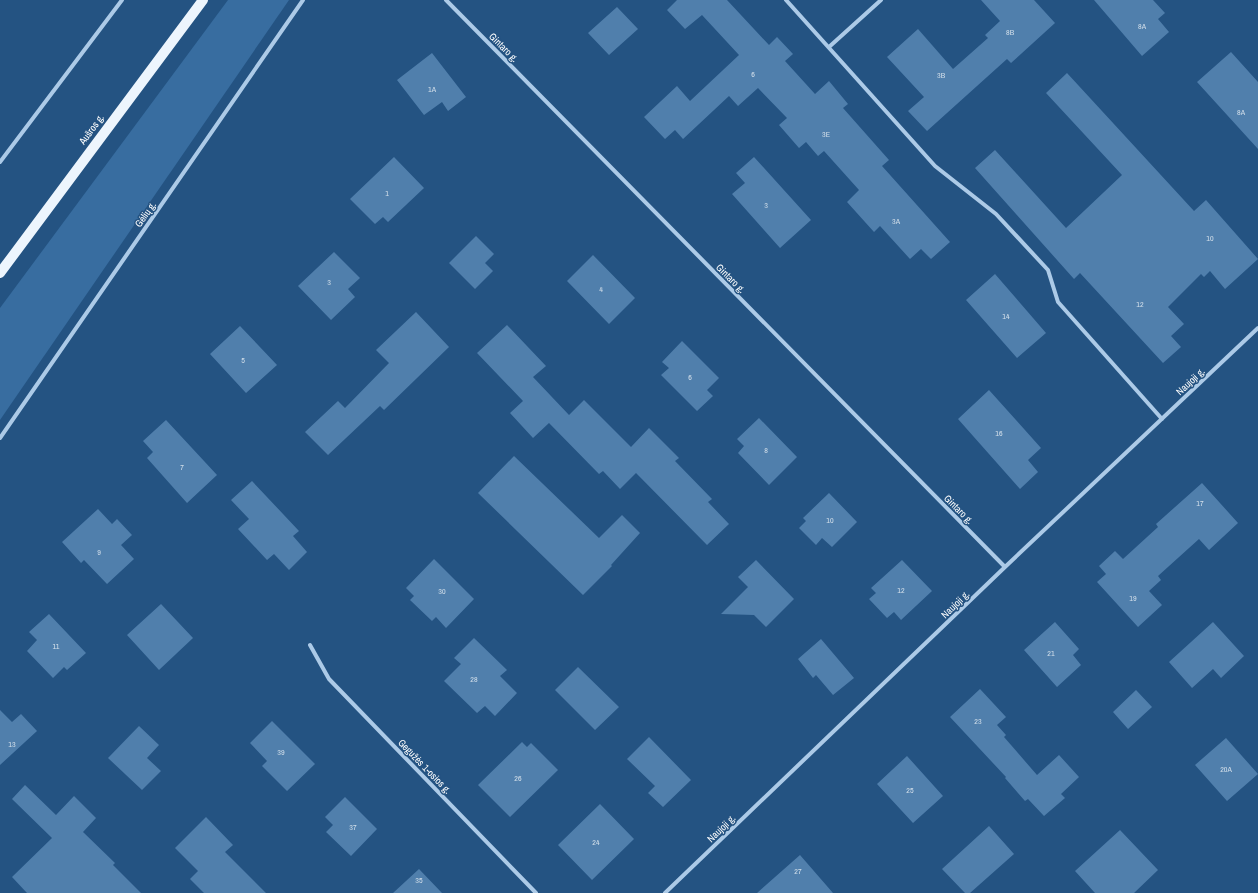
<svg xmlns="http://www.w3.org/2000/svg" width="1258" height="893" viewBox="0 0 1258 893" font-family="'Archivo Narrow',sans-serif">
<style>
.green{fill:#386da0}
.building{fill:#507fac}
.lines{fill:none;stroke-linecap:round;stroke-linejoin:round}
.street{stroke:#accae7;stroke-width:4}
.primary{stroke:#edf5fd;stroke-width:10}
.labels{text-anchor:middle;stroke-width:3;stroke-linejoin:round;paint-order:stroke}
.number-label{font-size:8px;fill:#d3dfea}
.street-label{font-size:10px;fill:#fff;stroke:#245382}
</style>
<rect width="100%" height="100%" fill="#245382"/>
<path class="green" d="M 228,0 L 289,0 L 0,420 L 0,308 Z"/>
<path class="building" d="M 677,0 L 727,0 L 769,45 L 777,37 L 793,54 L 785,61 L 815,94 L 829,81 L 848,104 L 843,108 L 889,160 L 882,166 L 950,242 L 931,259 L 921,249 L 910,259 L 880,226 L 874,232 L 847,202 L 859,190 L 824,151 L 818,156 L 806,142 L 799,148 L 779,125 L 787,118 L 758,88 L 738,106 L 729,96 L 683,139 L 675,130 L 665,139 L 644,117 L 677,86 L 690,101 L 739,55 L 702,15 L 685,29 L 667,10 Z
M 981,0 L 1034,0 L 1055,23 L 1011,63 L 1007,59 L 927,131 L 908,111 L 924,97 L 887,57 L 918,29 L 953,69 L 988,38 L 985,35 L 1000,21 Z
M 1094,0 L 1153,0 L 1165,13 L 1158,19 L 1169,32 L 1142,56 Z
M 617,7 L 638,29 L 609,55 L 588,33 Z
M 1231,52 L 1258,82 L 1258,149 L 1197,82 Z
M 432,53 L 466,97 L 448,111 L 442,102 L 424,115 L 397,80 Z
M 1067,73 L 1194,211 L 1206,200 L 1258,259 L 1225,289 L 1210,271 L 1204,277 L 1201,274 L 1168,307 L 1184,324 L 1171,336 L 1181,347 L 1163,363 L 1080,273 L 1074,279 L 975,168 L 995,150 L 1066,228 L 1122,175 L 1046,93 Z
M 394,157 L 424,188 L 388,222 L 383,217 L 375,224 L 350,199 Z
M 754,157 L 811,220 L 780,248 L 732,194 L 745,183 L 736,173 Z
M 476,236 L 494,254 L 485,263 L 493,271 L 475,289 L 449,263 Z
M 334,252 L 360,278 L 348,289 L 355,297 L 331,320 L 298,286 Z
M 593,255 L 635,298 L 609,324 L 567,281 Z
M 995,274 L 1046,333 L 1017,358 L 966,300 Z
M 416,312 L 449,347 L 384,410 L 380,406 L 328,455 L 305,432 L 338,401 L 345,408 L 389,363 L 376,350 Z
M 507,325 L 546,366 L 533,377 L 569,415 L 584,400 L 631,447 L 649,428 L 679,458 L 675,461 L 712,499 L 708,502 L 729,524 L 707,545 L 636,473 L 620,489 L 603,471 L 599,474 L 549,423 L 533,438 L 510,413 L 523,401 L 477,353 Z
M 240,326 L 277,365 L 246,393 L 210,354 Z
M 682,341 L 719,378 L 707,390 L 713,396 L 697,411 L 661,375 L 669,368 L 662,362 Z
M 989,390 L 1041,448 L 1028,460 L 1038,472 L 1020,489 L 958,419 Z
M 759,418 L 797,457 L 769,485 L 738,453 L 744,446 L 737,439 Z
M 166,420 L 217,475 L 187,503 L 147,458 L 153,452 L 143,441 Z
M 514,456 L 599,538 L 622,515 L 640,533 L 611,565 L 612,566 L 583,595 L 478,493 Z
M 252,481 L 299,531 L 293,536 L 307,552 L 289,570 L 274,554 L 267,560 L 238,529 L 249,519 L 231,500 Z
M 1202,483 L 1238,523 L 1209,550 L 1199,539 L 1158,576 L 1161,580 L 1149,591 L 1162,605 L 1138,627 L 1097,582 L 1106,574 L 1099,566 L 1115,551 L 1123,559 L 1158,527 L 1156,524 Z
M 829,493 L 857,522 L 832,547 L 822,538 L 816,545 L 799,528 L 806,521 L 803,518 Z
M 98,509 L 112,524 L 117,519 L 132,535 L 121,545 L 134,559 L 107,584 L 84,560 L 81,563 L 62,542 Z
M 434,559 L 474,599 L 446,628 L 436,617 L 432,621 L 410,600 L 414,596 L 406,588 Z
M 756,560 L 794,599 L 766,627 L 754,615 L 721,614 L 748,587 L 738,577 Z
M 902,560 L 932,591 L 901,620 L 894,612 L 887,618 L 869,599 L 876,593 L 871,588 Z
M 161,604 L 193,638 L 159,670 L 127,635 Z
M 49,614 L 86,653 L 67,670 L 64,667 L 53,678 L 27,651 L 37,640 L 29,632 Z
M 1055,622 L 1079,649 L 1073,655 L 1081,665 L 1057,687 L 1024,650 Z
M 1213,622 L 1244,656 L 1221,678 L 1213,669 L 1192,688 L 1169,662 Z
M 474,638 L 507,670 L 500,676 L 517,693 L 495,716 L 485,706 L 477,713 L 444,681 L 461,664 L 454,658 Z
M 821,639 L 854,678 L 833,695 L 816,675 L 813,678 L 798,659 Z
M 578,667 L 619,707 L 595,730 L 555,690 Z
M 980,689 L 1006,717 L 997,725 L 1006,735 L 1004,737 L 1037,775 L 1059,755 L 1079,777 L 1061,794 L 1065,798 L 1044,816 L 1028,799 L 1025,801 L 1005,778 L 1006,777 L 950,717 Z
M 1136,690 L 1152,707 L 1128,729 L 1113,712 Z
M 0,710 L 12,722 L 21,714 L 37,731 L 0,765 Z
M 272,721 L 315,764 L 287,791 L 262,766 L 267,761 L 250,743 Z
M 139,726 L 159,745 L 147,758 L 161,771 L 142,790 L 108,758 Z
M 649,737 L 691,780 L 663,807 L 648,793 L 655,786 L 627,759 Z
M 1226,738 L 1258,774 L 1227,801 L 1195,765 Z
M 522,742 L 527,747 L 531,743 L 558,770 L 510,817 L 478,785 Z
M 907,756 L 943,796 L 913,823 L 877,784 Z
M 25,785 L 56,815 L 74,796 L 96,818 L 83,832 L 115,863 L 113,865 L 141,893 L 27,893 L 12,877 L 52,838 L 12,799 Z
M 345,797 L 377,829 L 351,856 L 326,832 L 333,825 L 325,817 Z
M 600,804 L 634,839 L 592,880 L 558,845 Z
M 206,817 L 233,845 L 225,852 L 266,893 L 204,893 L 190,879 L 198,871 L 175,848 Z
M 989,826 L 1014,854 L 970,893 L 965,893 L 942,869 Z
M 1120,830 L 1158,870 L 1134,893 L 1095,893 L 1075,871 Z
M 800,855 L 833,893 L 757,893 Z
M 419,869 L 442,893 L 393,893 Z"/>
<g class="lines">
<path class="street" d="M 446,0 L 1005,567
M 786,0 L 935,166 L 996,214 L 1048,270 L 1058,302 L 1162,419
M 829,47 L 881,0
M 0,162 L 122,0
M 0,438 L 303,0
M 310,645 L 329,679 L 536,893
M 665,893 L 1005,567 L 1258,328"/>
<path class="primary" d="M 0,273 L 203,0"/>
</g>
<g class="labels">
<g class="number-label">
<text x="1142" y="29">8A</text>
<text x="1010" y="35">8B</text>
<text x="753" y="77">6</text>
<text x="941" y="78">3B</text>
<text x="432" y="92">1A</text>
<text x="1241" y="115">8A</text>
<text x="826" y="137">3E</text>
<text x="387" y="196">1</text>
<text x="766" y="208">3</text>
<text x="896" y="224">3A</text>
<text x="1210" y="241">10</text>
<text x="329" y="285">3</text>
<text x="601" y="292">4</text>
<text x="1140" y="307">12</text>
<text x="1006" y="319">14</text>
<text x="243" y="363">5</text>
<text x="690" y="380">6</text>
<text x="999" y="436">16</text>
<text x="766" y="453">8</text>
<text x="182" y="470">7</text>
<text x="1200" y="506">17</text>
<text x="830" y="523">10</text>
<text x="99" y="555">9</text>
<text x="901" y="593">12</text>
<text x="442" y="594">30</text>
<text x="1133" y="601">19</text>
<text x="56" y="649">11</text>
<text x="1051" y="656">21</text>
<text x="474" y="682">28</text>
<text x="978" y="724">23</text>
<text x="12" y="747">13</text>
<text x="281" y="755">39</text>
<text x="1226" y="772">20A</text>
<text x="518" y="781">26</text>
<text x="910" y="793">25</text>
<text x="353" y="830">37</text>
<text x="596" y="845">24</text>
<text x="798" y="874">27</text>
<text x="419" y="883">35</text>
</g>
<g class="street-label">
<text transform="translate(504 47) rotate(45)" y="4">Gintaro g.</text>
<text transform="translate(91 129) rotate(-54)" y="4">Aušros g.</text>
<text transform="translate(145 214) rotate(-55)" y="4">Gėlių g.</text>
<text transform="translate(731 278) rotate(45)" y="4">Gintaro g.</text>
<text transform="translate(1190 381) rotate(-43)" y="4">Naujoji g.</text>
<text transform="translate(959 509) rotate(45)" y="4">Gintaro g.</text>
<text transform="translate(955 604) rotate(-44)" y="4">Naujoji g.</text>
<text transform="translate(425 766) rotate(46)" y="4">Gegužės 1-osios g.</text>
<text transform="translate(721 828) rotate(-44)" y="4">Naujoji g.</text>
</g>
</g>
</svg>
